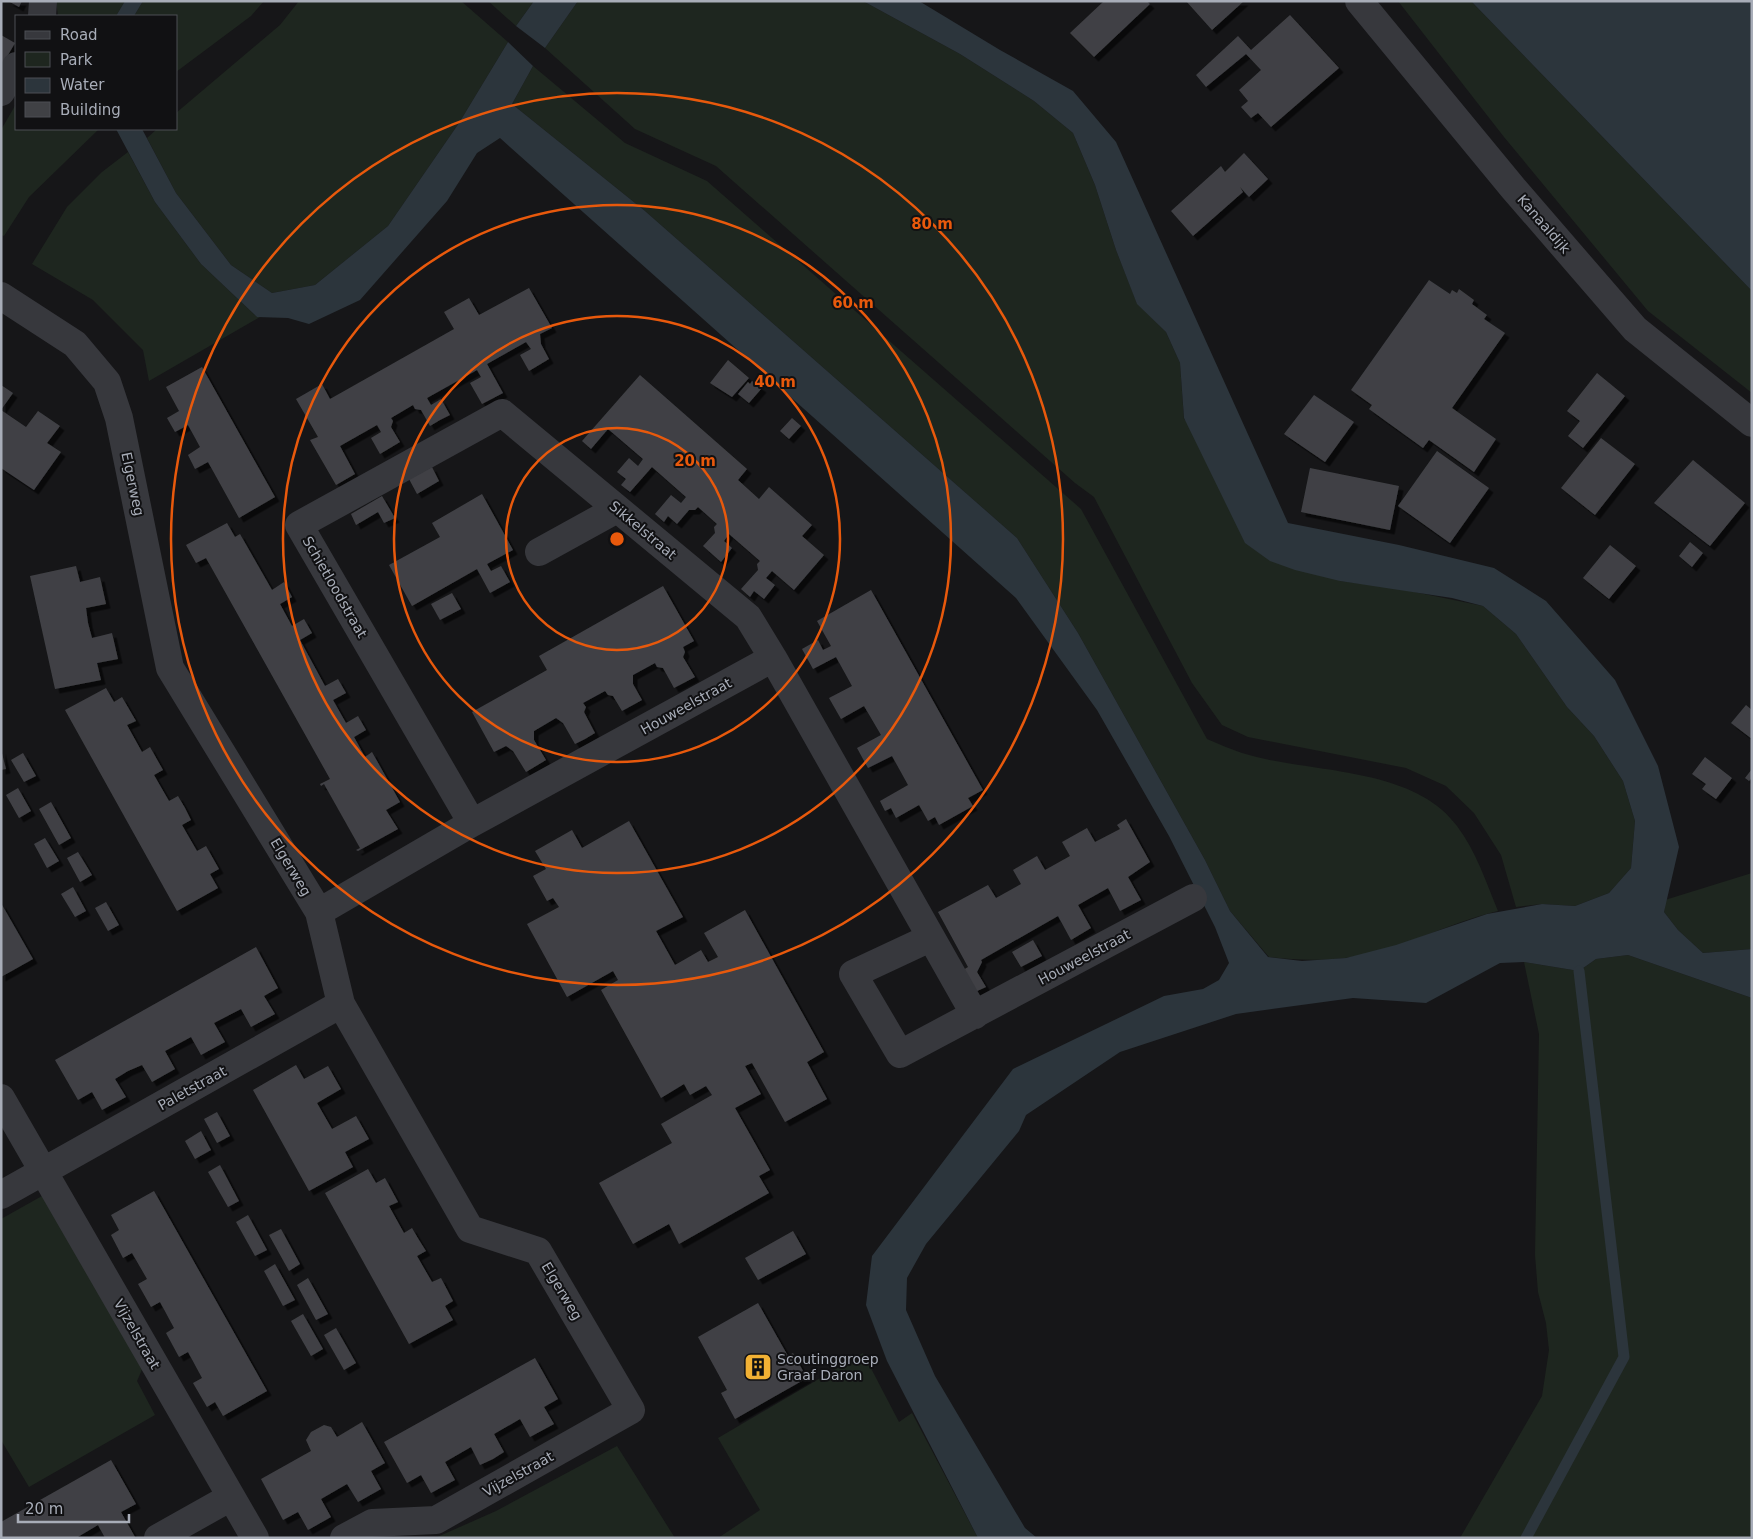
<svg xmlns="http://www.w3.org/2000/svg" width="1753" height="1539" viewBox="0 0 1753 1539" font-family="'DejaVu Sans',sans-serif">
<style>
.green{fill:#1e261f}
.water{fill:#2c353c}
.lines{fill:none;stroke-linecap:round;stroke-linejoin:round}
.stream{stroke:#2c353c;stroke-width:11}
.building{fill:#404145;filter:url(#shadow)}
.minor{stroke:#37383d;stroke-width:28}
.ring{fill:none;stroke:#e8590c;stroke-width:2.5}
.labels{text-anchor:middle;stroke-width:4;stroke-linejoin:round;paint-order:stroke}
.street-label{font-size:14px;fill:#a8adb8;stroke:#111113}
.poi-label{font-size:14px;fill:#a8adb8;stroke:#111113;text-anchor:start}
.centre{fill:#e8590c;stroke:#111113;stroke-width:2.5}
.ring-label{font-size:15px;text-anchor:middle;font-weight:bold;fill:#e8590c;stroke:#111113;stroke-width:4;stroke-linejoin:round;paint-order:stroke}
</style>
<defs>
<filter id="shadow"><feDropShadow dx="4.5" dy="4.5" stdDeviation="0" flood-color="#0009"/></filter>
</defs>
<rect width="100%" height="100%" fill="#161618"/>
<path class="green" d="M 56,1 L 125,1 L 116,16 L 58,16 Z
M 143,1 L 264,1 L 251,16 L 176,72 L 176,16 L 134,16 Z
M 299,1 L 461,1 L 508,42 L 459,123 L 388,226 L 315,285 L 272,293 L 231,265 L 176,193 L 147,138 L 157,129 L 176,129 L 176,113 L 280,25 Z
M 488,1 L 534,1 L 516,26 Z
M 578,1 L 863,1 L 960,54 L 1034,101 L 1073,133 L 1095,185 L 1116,250 L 1137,303 L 1166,332 L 1180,363 L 1184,419 L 1340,581 L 1395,588 L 1483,606 L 1516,634 L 1567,707 L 1594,736 L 1623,781 L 1635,821 L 1631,868 L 1609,893 L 1575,906 L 1542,904 L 1516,907 L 1501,855 L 1474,813 L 1446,786 L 1406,768 L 1248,737 L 1222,725 L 1192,683 L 1094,497 L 1075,483 L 716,166 L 635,129 L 545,48 Z
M 1398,1 L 1471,1 L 1752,291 L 1752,393 L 1648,311 L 1504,137 Z
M 533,66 L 625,143 L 707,181 L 1081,509 L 1207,739 C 1219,744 1230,749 1242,753 C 1308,774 1412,765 1457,826 C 1476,851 1486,882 1498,911 C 1447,923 1397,952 1345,958 C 1319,961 1294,960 1269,957 L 1230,911 L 1205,860 L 1078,633 L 1017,538 L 645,211 L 512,104 Z
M 16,104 L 16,129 L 99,129 L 29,197 L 4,236 L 1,235 L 1,130 Z
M 128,152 L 155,202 L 201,264 L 257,317 L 260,317 L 149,381 L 143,350 L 93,300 L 32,264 L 67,207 L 102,172 Z
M 1752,873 L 1752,949 L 1703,953 L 1678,930 L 1664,912 L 1665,900 Z
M 1628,955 L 1752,998 L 1752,1532 L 1749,1538 L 1460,1538 L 1542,1396 L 1549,1350 L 1546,1323 L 1538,1292 L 1535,1255 L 1539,1034 L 1524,962 L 1579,971 L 1596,959 Z
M 42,1196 L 144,1365 L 137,1381 L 155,1415 L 29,1487 L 1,1440 L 1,1219 Z
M 863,1353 L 899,1422 L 912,1413 L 978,1538 L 718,1538 L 760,1510 L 718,1438 Z
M 617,1446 L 675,1538 L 435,1538 L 496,1511 Z"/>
<path class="water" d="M 125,1 L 143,1 L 134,16 L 116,16 Z
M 534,1 L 578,1 L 545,48 L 516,26 Z
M 863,1 L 919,1 L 1000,50 L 1073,91 L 1116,142 L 1288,523 L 1399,545 L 1494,568 L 1546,601 L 1615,680 L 1658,766 L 1679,847 L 1664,912 L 1678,930 L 1703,953 L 1752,949 L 1752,998 L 1628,955 L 1596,959 L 1579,971 L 1524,962 L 1500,963 L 1426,1003 L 1353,998 L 1236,1014 L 1120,1052 L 1026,1115 L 1019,1131 L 926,1244 L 907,1278 L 906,1310 L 935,1376 L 1025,1528 L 1037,1538 L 978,1538 L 887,1361 L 866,1305 L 872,1256 L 1013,1069 L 1164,996 L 1203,989 L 1219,980 L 1229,963 L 1215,927 L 1169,836 L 1097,710 L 1016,598 L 500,138 L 477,153 L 447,201 L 360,300 L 309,324 L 288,318 L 257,317 L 201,264 L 155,202 L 116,129 L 142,129 L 176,193 L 231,265 L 272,293 L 315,285 L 388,226 L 459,123 L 508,42 L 533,66 L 512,104 L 645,211 L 1017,538 L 1078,633 L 1205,860 L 1230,911 L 1268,957 L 1302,961 L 1346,958 L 1396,945 L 1487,914 L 1542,904 L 1575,906 L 1609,893 L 1631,868 L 1635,821 L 1623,781 L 1594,736 L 1567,707 L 1516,634 L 1483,606 L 1452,598 L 1340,581 L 1295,570 L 1270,561 L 1245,543 L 1184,418 L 1180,363 L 1166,332 L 1137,304 L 1116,250 L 1095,185 L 1073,133 L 1034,101 L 960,54 Z
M 1471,1 L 1752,1 L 1752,291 Z"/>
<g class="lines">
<path class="stream" d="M 1526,1538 L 1624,1357 L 1579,971"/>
</g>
<path class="building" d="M 8,1 L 22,1 L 19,7 Z
M 1104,1 L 1147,1 L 1150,4 L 1094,57 L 1070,33 Z
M 1186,1 L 1244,1 L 1212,30 Z
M 1290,15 L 1339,68 L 1271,127 L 1258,113 L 1251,118 L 1241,107 L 1248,101 L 1239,90 L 1261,70 L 1246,54 L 1206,87 L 1196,75 L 1238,36 L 1251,50 Z
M 1,35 L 15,43 L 1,67 Z
M 1244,153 L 1268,179 L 1249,197 L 1240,187 L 1243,192 L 1193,236 L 1171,211 L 1221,166 L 1225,172 Z
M 1429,280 L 1450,294 L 1452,290 L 1457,293 L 1459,289 L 1474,300 L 1472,304 L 1487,315 L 1484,319 L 1505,333 L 1452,408 L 1496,439 L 1474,472 L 1429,440 L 1423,448 L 1369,409 L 1372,405 L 1351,390 Z
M 529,288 L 552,328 L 540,334 L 541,344 L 549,359 L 529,371 L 520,355 L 531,349 L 526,342 L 487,364 L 503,393 L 482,404 L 470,383 L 481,377 L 477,370 L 427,398 L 431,405 L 441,399 L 450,415 L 440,420 L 430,426 L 421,410 L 415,409 L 413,405 L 391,418 L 393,421 L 391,427 L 400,442 L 380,454 L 371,438 L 381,432 L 377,425 L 340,446 L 355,474 L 336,485 L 310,440 L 318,437 L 296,399 L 322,384 L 330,399 L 454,329 L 444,312 L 469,298 L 479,315 Z
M 728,360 L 749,378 L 732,397 L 710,383 Z
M 202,367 L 275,497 L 239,518 L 208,462 L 195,469 L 188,455 L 200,447 L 188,425 L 175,432 L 167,418 L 179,411 L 166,387 Z
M 1597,373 L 1625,396 L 1583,448 L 1568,436 L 1580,421 L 1567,411 Z
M 640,375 L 747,469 L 738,480 L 759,499 L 769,487 L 812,525 L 802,536 L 824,555 L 794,590 L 772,571 L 766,578 L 775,585 L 764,599 L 754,591 L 750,597 L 741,589 L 758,570 L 757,564 L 760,561 L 729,534 L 724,541 L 732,548 L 721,562 L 703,546 L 715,533 L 714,527 L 717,524 L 698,507 L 695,510 L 689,510 L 677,524 L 668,516 L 664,522 L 655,514 L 671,495 L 681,503 L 686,497 L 652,467 L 630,492 L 621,485 L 626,479 L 617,472 L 629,458 L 638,466 L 643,459 L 608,429 L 591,449 L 582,441 Z
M 752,381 L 762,388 L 749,403 L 738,394 L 748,382 L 750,384 Z
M 1,385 L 13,393 L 1,410 Z
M 1314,395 L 1354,422 L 1325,462 L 1284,434 Z
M 1,410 L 26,427 L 38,411 L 60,426 L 47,443 L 61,452 L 34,490 L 1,468 Z
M 792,418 L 801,426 L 789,439 L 780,431 Z
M 1601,438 L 1635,464 L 1595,515 L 1561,488 Z
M 1437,451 L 1489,488 L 1450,543 L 1398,506 Z
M 1693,460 L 1745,503 L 1710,546 L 1654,503 Z
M 432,467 L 439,481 L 417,494 L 409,479 Z
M 1310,468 L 1399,486 L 1390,530 L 1301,512 Z
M 482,494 L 513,550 L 487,564 L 491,571 L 501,566 L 510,582 L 490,593 L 477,569 L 412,606 L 389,565 L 440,537 L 432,523 Z
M 382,496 L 395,518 L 384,523 L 378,512 L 356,525 L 351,514 Z
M 227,523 L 235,537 L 240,534 L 272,590 L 284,582 L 292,597 L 280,604 L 292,626 L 304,619 L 312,633 L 300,640 L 325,686 L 338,679 L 346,693 L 333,700 L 346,723 L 358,716 L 366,730 L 354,737 L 365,757 L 372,752 L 400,802 L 386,810 L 398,829 L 358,851 L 356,850 L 360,848 L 324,784 L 321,786 L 320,784 L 330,779 L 206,558 L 196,563 L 186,545 Z
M 1690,542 L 1703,553 L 1692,567 L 1679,556 Z
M 1610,545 L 1636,566 L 1609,599 L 1583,578 Z
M 76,566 L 80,582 L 100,577 L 106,604 L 86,608 L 88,623 L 92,638 L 112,633 L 118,659 L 97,663 L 101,680 L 55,689 L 30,576 Z
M 663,586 L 694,641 L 683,647 L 685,652 L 683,657 L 695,677 L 674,688 L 663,668 L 657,667 L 655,663 L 633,675 L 633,684 L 642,700 L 622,711 L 613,696 L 608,695 L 605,691 L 583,703 L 586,707 L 584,712 L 595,733 L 585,739 L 575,744 L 563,723 L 556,718 L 534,731 L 534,740 L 546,760 L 526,772 L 513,751 L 506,746 L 494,752 L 472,712 L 547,670 L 539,656 Z
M 871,590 L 983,790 L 968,798 L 973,806 L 939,825 L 935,817 L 928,821 L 919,805 L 896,818 L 891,808 L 885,811 L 880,801 L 908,785 L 892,756 L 868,768 L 863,759 L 857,748 L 881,735 L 864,706 L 841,719 L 829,698 L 852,686 L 836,657 L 813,669 L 802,649 L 818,640 L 823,650 L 831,646 L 817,621 Z
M 452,593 L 461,609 L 440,620 L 431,604 Z
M 106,688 L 114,702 L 122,697 L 136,721 L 127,725 L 142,752 L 150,747 L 163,770 L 154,775 L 169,801 L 178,796 L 185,808 L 191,820 L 182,825 L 197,851 L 206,846 L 219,869 L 210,874 L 218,888 L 177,911 L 65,710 Z
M 1746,705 L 1752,710 L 1752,739 L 1731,723 Z
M 1,749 L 6,769 L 1,770 Z
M 23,753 L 36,776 L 24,782 L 11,760 Z
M 1705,757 L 1732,778 L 1716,799 L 1702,789 L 1706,784 L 1692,774 Z
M 1752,769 L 1752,778 L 1749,781 L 1745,778 Z
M 18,788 L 31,811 L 19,818 L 6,795 Z
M 51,802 L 71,838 L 59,845 L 39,809 Z
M 1126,819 L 1150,862 L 1128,877 L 1141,900 L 1120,911 L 1108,888 L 1078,905 L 1091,928 L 1071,940 L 1058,916 L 981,960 L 982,962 L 977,972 L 986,987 L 975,992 L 963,970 L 968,967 L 938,912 L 988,885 L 996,898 L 1021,884 L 1013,870 L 1037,856 L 1045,870 L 1070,856 L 1062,842 L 1087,828 L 1095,842 L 1120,829 L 1117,825 Z
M 629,821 L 683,917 L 656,931 L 675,965 L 701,950 L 708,962 L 718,957 L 704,933 L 745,910 L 824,1052 L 807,1062 L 827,1099 L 785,1122 L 752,1063 L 745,1066 L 761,1094 L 735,1108 L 770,1170 L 759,1176 L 769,1193 L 679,1244 L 669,1224 L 633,1244 L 599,1183 L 672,1143 L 661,1124 L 712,1095 L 706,1086 L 690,1095 L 684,1084 L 661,1098 L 601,990 L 618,980 L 613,971 L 567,997 L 527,924 L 559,907 L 553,898 L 547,901 L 533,876 L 546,869 L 535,851 L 572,830 L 582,848 Z
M 45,838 L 59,861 L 47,868 L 34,844 Z
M 78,852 L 92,875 L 80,882 L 67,858 Z
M 73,887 L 86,911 L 75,917 L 61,894 Z
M 106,902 L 119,925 L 108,931 L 95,908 Z
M 1,903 L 33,959 L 1,977 Z
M 1033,940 L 1042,956 L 1021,967 L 1012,952 Z
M 256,947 L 278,988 L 264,996 L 275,1014 L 251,1027 L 241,1009 L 214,1023 L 225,1042 L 201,1055 L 191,1037 L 165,1051 L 175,1069 L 152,1082 L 142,1065 L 128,1071 L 115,1079 L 126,1097 L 102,1110 L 92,1092 L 78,1100 L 55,1060 Z
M 296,1065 L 304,1079 L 328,1066 L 341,1089 L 317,1103 L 332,1129 L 356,1116 L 369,1139 L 345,1152 L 353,1167 L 309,1191 L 253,1090 Z
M 217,1112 L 230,1136 L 217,1143 L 204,1119 Z
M 201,1131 L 211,1150 L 195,1159 L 185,1141 Z
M 220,1165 L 239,1201 L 228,1207 L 208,1172 Z
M 368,1169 L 376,1183 L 385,1178 L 398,1202 L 389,1206 L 404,1233 L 412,1228 L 419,1240 L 426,1251 L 417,1256 L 432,1282 L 441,1278 L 453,1301 L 445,1306 L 453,1320 L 409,1344 L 325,1193 Z
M 154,1191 L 267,1391 L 223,1416 L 215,1402 L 207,1407 L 193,1383 L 202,1378 L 188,1352 L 179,1357 L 166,1333 L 174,1328 L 160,1302 L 151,1307 L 138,1284 L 147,1279 L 132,1253 L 123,1258 L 111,1235 L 119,1230 L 111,1215 Z
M 248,1215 L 267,1250 L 255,1256 L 236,1222 Z
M 281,1229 L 300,1264 L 289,1271 L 269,1235 Z
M 793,1231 L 806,1254 L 758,1280 L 745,1258 Z
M 275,1264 L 295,1300 L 283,1306 L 264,1271 Z
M 308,1278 L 328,1314 L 316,1320 L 297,1285 Z
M 758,1303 L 788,1356 L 793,1353 L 807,1378 L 735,1419 L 721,1393 L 727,1390 L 698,1337 Z
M 303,1314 L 323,1349 L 311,1356 L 291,1321 Z
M 336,1328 L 356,1363 L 344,1370 L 324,1335 Z
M 535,1358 L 558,1399 L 544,1407 L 554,1424 L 530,1437 L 520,1419 L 494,1434 L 504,1452 L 493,1459 L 480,1465 L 471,1447 L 445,1462 L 455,1480 L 431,1493 L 421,1475 L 407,1483 L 384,1442 Z
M 362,1422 L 385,1463 L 371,1471 L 381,1489 L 358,1502 L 347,1484 L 321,1499 L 331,1517 L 308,1530 L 298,1512 L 283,1520 L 261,1479 L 311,1451 L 306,1440 L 311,1432 L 324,1425 L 331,1427 L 337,1437 Z
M 111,1460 L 136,1504 L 121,1512 L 135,1537 L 105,1538 L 98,1525 L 76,1538 L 1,1538 L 1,1522 Z"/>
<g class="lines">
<path class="minor" d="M 1359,1 L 1513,188 L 1635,329 L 1752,423
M 42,16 L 43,1
M 1,92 L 16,66
M 1,296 L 75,344 L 107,382 L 119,418 L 170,668 L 319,912 L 341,1004 L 470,1229 L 538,1251 L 631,1410 L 436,1520 L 372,1523 L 344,1538
M 539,552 L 617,509
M 472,823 L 299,525 L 502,413 L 748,617 L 773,658
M 319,912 L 472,823 L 773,658 L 975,1015
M 930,938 L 853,974 L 900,1054 L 1193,898
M 1,1098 L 255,1538
M 1,1195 L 341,1004
M 158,1538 L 231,1497"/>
</g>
<g class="ring">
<circle cx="617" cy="539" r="111"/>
<circle cx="617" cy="539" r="223"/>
<circle cx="617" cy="539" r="334"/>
<circle cx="617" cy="539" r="446"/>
</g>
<defs>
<symbol id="building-square" viewBox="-11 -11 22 22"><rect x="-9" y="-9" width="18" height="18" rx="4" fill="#f2b134" stroke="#111113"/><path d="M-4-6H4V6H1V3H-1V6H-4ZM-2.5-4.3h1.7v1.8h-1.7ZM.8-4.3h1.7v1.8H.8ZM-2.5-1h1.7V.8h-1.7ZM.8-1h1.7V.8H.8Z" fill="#111"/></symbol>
</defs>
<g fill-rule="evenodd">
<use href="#building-square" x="742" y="1351" width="32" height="32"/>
</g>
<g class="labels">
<g class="street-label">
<text transform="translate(1544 224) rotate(49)" y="5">Kanaaldijk</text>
<text transform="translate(133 484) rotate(78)" y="5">Elgerweg</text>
<text transform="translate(643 530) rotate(40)" y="5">Sikkelstraat</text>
<text transform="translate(335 587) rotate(60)" y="5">Schietloodstraat</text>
<text transform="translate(686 706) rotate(-29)" y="5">Houweelstraat</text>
<text transform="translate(291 867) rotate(59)" y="5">Elgerweg</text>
<text transform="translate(1084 957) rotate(-28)" y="5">Houweelstraat</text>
<text transform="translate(192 1088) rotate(-29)" y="5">Paletstraat</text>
<text transform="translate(562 1291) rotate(59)" y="5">Elgerweg</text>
<text transform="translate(137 1334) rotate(60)" y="5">Vijzelstraat</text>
<text transform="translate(518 1474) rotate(-29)" y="5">Vijzelstraat</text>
</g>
<g class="poi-label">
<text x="777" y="1364">Scoutinggroep<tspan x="777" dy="16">Graaf Daron</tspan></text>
</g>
</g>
<circle cx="617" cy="539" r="8" class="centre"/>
<g class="ring-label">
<text x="932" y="229">80 m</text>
<text x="853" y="308">60 m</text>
<text x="775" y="387">40 m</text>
<text x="695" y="466">20 m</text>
</g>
<rect width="1753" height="1539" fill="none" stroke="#a8adb8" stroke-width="5"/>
<rect x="15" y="15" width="162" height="115" fill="#111113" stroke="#4d4f55"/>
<rect x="25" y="31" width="25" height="8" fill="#37383d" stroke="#4d4f55"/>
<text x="60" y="40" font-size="15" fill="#a8adb8">Road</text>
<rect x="25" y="52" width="25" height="15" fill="#1e261f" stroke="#4d4f55"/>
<text x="60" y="65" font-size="15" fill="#a8adb8">Park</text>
<rect x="25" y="78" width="25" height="15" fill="#2c353c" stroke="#4d4f55"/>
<text x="60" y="90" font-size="15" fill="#a8adb8">Water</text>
<rect x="25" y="102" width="25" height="15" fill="#404145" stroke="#4d4f55"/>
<text x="60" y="115" font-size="15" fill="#a8adb8">Building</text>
<path d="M18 1514v8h111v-8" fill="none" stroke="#a8adb8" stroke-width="2.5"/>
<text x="25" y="1514" font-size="15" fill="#a8adb8" stroke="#111113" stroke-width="4" paint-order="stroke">20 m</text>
</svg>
